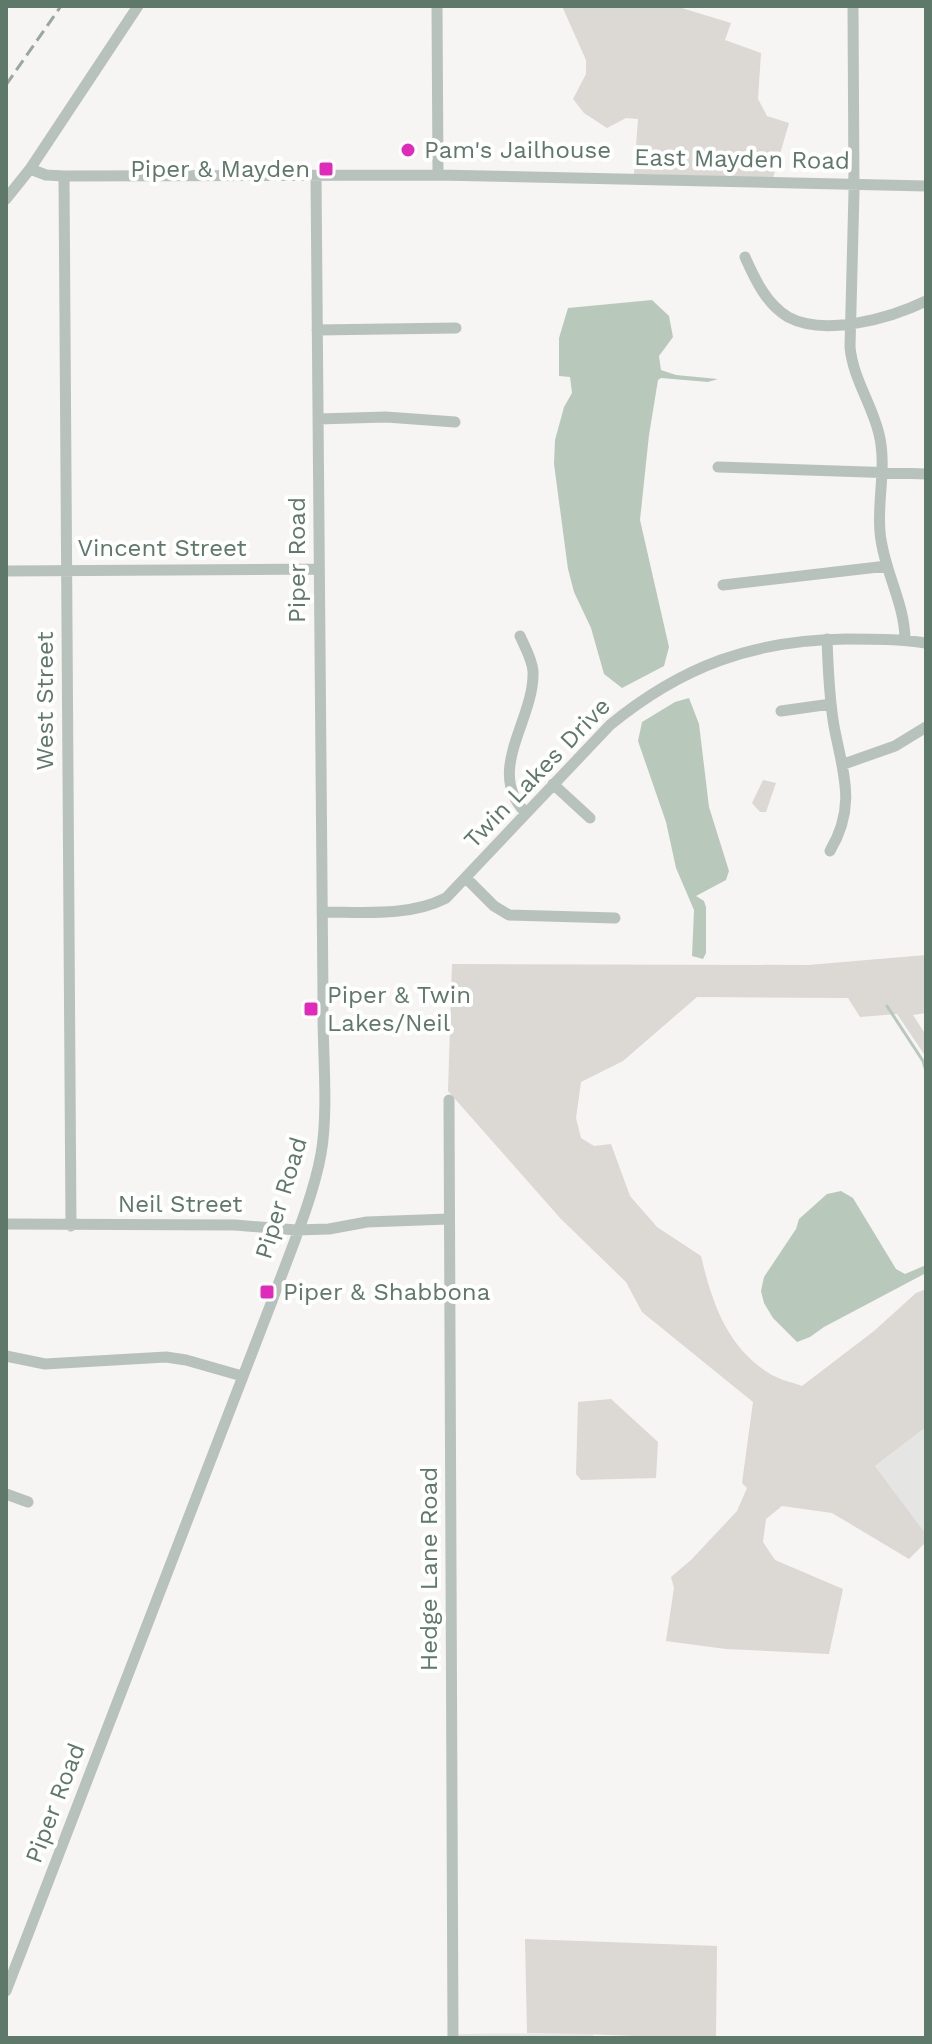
<svg xmlns="http://www.w3.org/2000/svg" width="932" height="2044" viewBox="0 0 932 2044" font-family="'Work Sans',sans-serif">
<style>
.built{fill:#e5e5e3}
.green{fill:#dcd8d3}
.water{fill:#b8c9bc}
.lines{fill:none;stroke-linecap:round;stroke-linejoin:round}
.stream{stroke:#b8c9bc;stroke-width:3}
.minor{stroke:#b8c2bc;stroke-width:11}
.rail{stroke:#99a79f;stroke-width:3;stroke-dasharray:12 6;stroke-linecap:butt}
.poi-dot{fill:#e12abb;stroke:#fff;stroke-width:3}
.labels{text-anchor:middle;stroke-width:8;stroke-linejoin:round;paint-order:stroke}
.poi-label{font-size:24px;fill:#5e7869;stroke:#fff;text-anchor:start}
.street-label{font-size:24px;fill:#5e7869;stroke:#fff}
</style>
<rect width="100%" height="100%" fill="#f7f4f4"/>
<path class="built" d="M 926,1427 L 926,1534 L 875,1466 Z
M 593,2033 L 593,2038 L 457,2038 L 457,2034 Z"/>
<path class="green" d="M 562,6 L 675,6 L 731,23 L 725,40 L 761,53 L 758,99 L 767,116 L 789,123 L 773,178 L 634,174 L 638,119 L 626,118 L 607,128 L 584,113 L 573,99 L 586,74 L 586,60 Z
M 763,780 L 776,783 L 766,812 L 760,812 L 752,803 Z
M 926,955 L 926,1013 L 913,1015 L 926,1035 L 926,1057 L 897,1014 L 860,1017 L 848,998 L 697,997 L 623,1061 L 581,1082 L 576,1118 L 581,1138 L 594,1146 L 611,1144 L 630,1196 L 657,1227 L 701,1256 C 712,1302 726,1345 767,1372 C 777,1379 791,1382 802,1386 L 874,1331 L 916,1293 L 926,1289 L 926,1427 L 875,1466 L 926,1534 L 926,1542 L 909,1559 L 832,1513 L 782,1506 L 766,1519 L 763,1542 L 775,1560 L 843,1589 L 829,1654 L 726,1649 L 666,1641 L 674,1588 L 671,1577 L 691,1560 L 737,1511 L 747,1488 L 742,1483 L 753,1402 L 642,1312 L 626,1282 L 561,1219 L 448,1091 L 452,964 L 808,965 Z
M 611,1399 L 658,1442 L 656,1478 L 581,1480 L 576,1474 L 578,1402 Z
M 525,1939 L 717,1946 L 716,2038 C 653,2038 591,2033 527,2033 Z"/>
<path class="water" d="M 652,300 L 669,316 L 673,337 L 659,356 L 661,370 L 676,375 L 718,379 L 708,382 L 661,378 L 658,380 L 649,435 L 640,520 L 669,647 L 664,666 L 622,688 L 604,674 L 591,628 L 574,592 L 568,569 L 554,464 L 555,440 L 564,407 L 572,393 L 570,377 L 559,376 L 559,338 L 568,308 Z
M 689,698 L 699,724 L 709,807 L 729,871 L 726,880 L 696,896 L 704,901 L 706,907 L 706,953 L 703,959 L 692,956 L 694,910 L 676,868 L 666,822 L 638,741 L 642,722 L 675,702 Z
M 841,1191 L 853,1198 L 896,1269 L 905,1274 L 926,1265 L 926,1273 L 824,1327 L 810,1337 L 797,1342 L 773,1318 L 764,1303 L 761,1291 L 764,1277 L 796,1229 L 799,1219 L 827,1194 Z"/>
<g class="lines">
<path class="stream" d="M 887,1006 L 923,1061 L 926,1071"/>
<path class="minor" d="M 437,6 L 438,175
M 853,6 L 854,192 L 850,347 C 853,379 872,404 879,434 C 887,467 877,499 880,532 C 883,569 905,603 905,640
M 30,169 L 46,175 L 64,176 L 438,175 L 926,186
M 64,176 L 71,1226
M 6,199 L 30,169 L 138,6
M 745,257 C 755,279 766,304 788,317 C 825,337 891,318 926,301
M 317,330 L 456,328
M 318,419 L 386,417 L 455,422
M 718,467 L 926,474
M 6,571 L 319,569
M 723,585 L 887,566
M 520,636 C 525,647 532,659 533,671 C 535,720 484,771 526,813
M 827,639 C 828,668 829,697 834,726 C 843,774 857,805 830,851
M 781,711 L 831,704
M 844,764 L 895,746 L 926,727
M 553,784 L 590,818
M 466,878 L 494,906 L 509,915 L 615,918
M 322,912 C 362,912 409,917 446,898 L 610,725 C 682,666 753,640 847,639 C 874,639 899,639 926,643
M 449,1100 L 453,2038
M 6,1224 L 235,1225 L 296,1230 L 329,1229 L 367,1222 L 448,1219
M 6,1356 L 45,1364 L 166,1357 L 186,1360 L 242,1376
M 6,1494 L 28,1502
M 6,1991 L 272,1301 C 288,1257 313,1199 321,1154 C 329,1109 322,1047 323,999 L 316,176"/>
<path class="rail" d="M 6,85 L 61,6"/>
</g>
<g class="poi-dot">
<circle cx="408" cy="150" r="8"/>
<rect x="318" y="161" width="16" height="16" rx="4"/>
<rect x="303" y="1001" width="16" height="16" rx="4"/>
<rect x="259" y="1284" width="16" height="16" rx="4"/>
</g>
<g class="labels">
<g class="poi-label">
<text x="424" y="158">Pam's Jailhouse</text>
<text x="310" y="177" text-anchor="end">Piper &amp; Mayden</text>
<text x="327" y="1003">Piper &amp; Twin<tspan x="327" dy="28">Lakes/Neil</tspan></text>
<text x="283" y="1300">Piper &amp; Shabbona</text>
</g>
<g class="street-label">
<text transform="translate(742 159) rotate(1)" y="8">East Mayden Road</text>
<text x="162" y="556">Vincent Street</text>
<text transform="translate(297 560) rotate(-90)" y="8">Piper Road</text>
<text transform="translate(45 701) rotate(-90)" y="8">West Street</text>
<text transform="translate(537 773) rotate(-46)" y="8">Twin Lakes Drive</text>
<text transform="translate(281 1198) rotate(-73)" y="8">Piper Road</text>
<text x="180" y="1212">Neil Street</text>
<text transform="translate(429 1569) rotate(-90)" y="8">Hedge Lane Road</text>
<text transform="translate(55 1803) rotate(-69)" y="8">Piper Road</text>
</g>
</g>
<rect width="932" height="2044" fill="none" stroke="#5e7869" stroke-width="16"/>
</svg>
